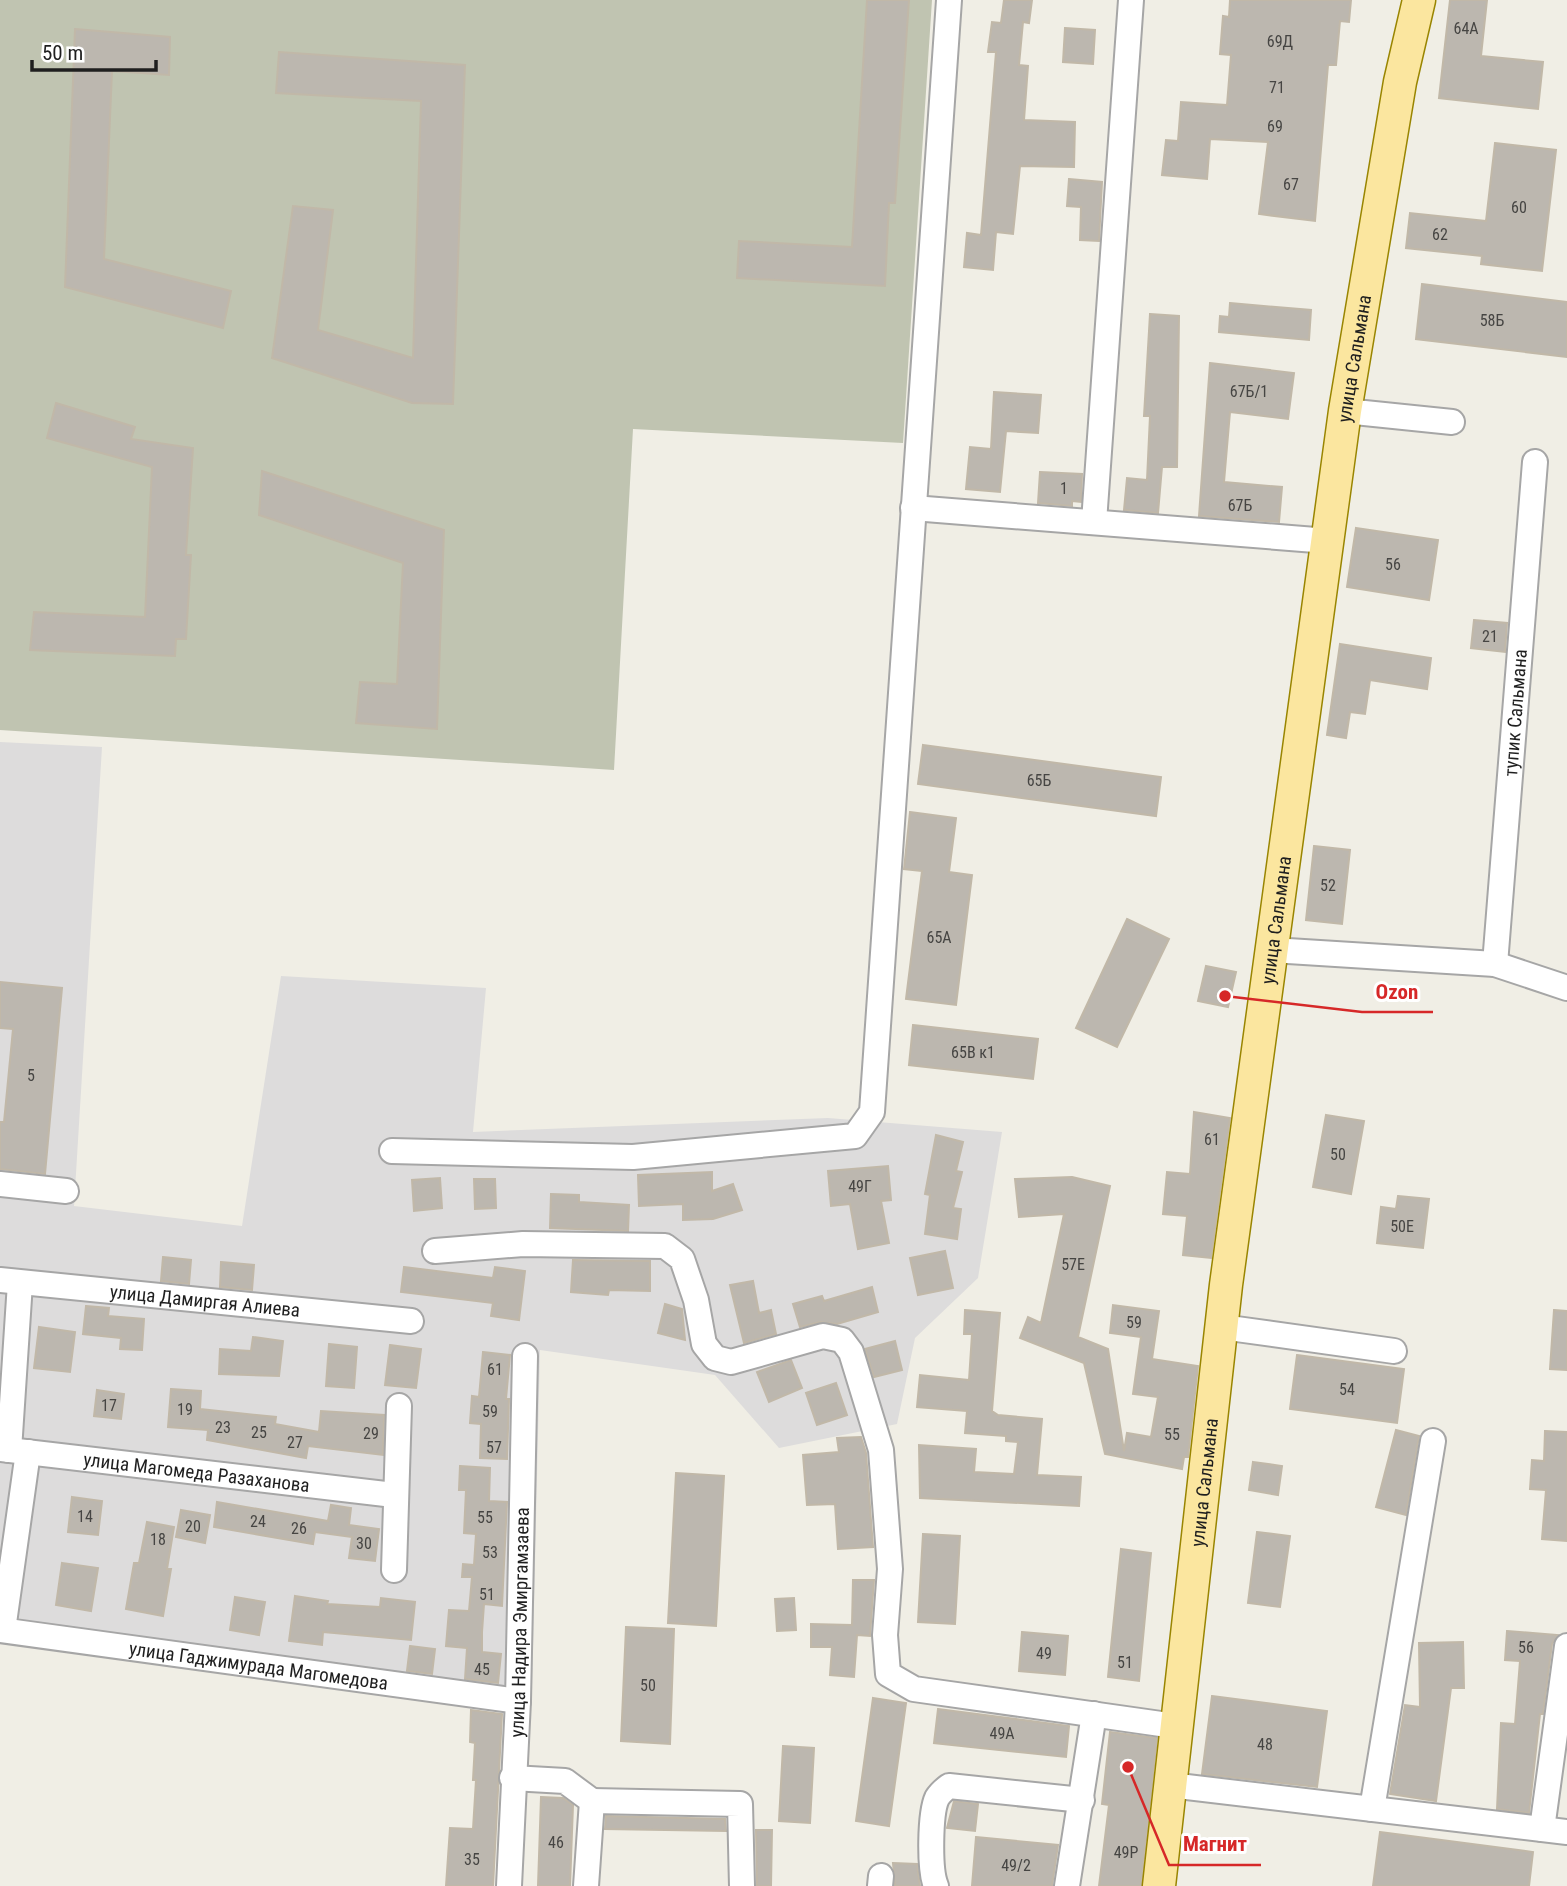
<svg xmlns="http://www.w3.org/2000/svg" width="1567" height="1886" viewBox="0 0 1567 1886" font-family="'Roboto Condensed',sans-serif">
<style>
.residential{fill:#dddcdc}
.construction{fill:#c0c4b1}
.building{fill:#bcb7af;stroke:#c1b8a8;stroke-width:2}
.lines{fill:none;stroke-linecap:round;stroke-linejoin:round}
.minor-casing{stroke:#a6a6a6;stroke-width:28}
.major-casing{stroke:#998501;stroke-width:35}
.minor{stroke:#fff;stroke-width:24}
.major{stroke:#fbe69f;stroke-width:32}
.labels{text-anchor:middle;stroke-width:6;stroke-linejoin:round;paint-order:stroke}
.number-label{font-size:16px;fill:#464543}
.street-label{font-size:19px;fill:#1f1f1f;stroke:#fff}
.leader{fill:none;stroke:#d62828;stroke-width:2.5}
.callout-dot{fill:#d62828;stroke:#fff;stroke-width:2.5}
.callout-label{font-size:21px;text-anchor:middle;font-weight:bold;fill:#d62828;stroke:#fff;stroke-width:6;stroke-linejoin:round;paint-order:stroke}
</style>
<rect width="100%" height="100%" fill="#f0eee5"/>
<path class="residential" d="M 0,742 L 102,747 L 74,1206 L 242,1226 L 281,976 L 486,988 L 473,1132 L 828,1118 L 1002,1132 L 978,1278 L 915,1338 L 897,1424 L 779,1448 L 715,1375 L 540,1350 L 532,1690 L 507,1694 L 0,1618 Z"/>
<path class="construction" d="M 0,0 L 932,0 L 903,443 L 633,429 L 614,770 L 0,730 Z"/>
<path class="building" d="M 867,0 L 909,0 L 895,203 L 889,203 L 885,286 L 737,278 L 739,241 L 852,247 Z
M 1004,0 L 1032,0 L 1029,23 L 1023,22 L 1019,65 L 1028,66 L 1024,120 L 1075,122 L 1074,167 L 1020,166 L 1013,234 L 996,232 L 993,270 L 964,267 L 967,233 L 981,235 L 996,52 L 988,52 L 992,22 L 1001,23 Z
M 1230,0 L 1351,0 L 1349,22 L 1340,21 L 1336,65 L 1328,65 L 1315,221 L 1259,214 L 1268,142 L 1210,139 L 1207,179 L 1162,175 L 1166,140 L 1178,141 L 1181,102 L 1227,105 L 1231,55 L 1220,54 L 1223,16 L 1229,17 Z
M 1450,0 L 1487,0 L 1481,56 L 1543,62 L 1538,109 L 1439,98 Z
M 1065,28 L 1095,30 L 1093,64 L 1063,62 Z
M 75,29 L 170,37 L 169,75 L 112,71 L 104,259 L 231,291 L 223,328 L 65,287 Z
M 279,52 L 465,65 L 453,404 L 412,403 L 272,358 L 293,206 L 333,210 L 318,330 L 413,358 L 421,101 L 276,93 Z
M 1495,143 L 1556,150 L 1542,271 L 1481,264 L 1482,256 L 1406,248 L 1410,213 L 1486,221 Z
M 1069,179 L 1102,182 L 1099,241 L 1080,240 L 1081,207 L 1067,206 Z
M 1422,284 L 1567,302 L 1567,357 L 1416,339 Z
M 1230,303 L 1311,310 L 1309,340 L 1219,332 L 1220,316 L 1229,317 Z
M 1150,314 L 1179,316 L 1177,467 L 1162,467 L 1158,513 L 1124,510 L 1127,478 L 1147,480 L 1150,416 L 1144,416 Z
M 1210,363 L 1294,373 L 1288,419 L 1230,412 L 1224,482 L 1282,487 L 1279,522 L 1199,516 Z
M 994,392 L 1041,395 L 1038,433 L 1006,431 L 1000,492 L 966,489 L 970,447 L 991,449 Z
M 56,403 L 135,427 L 131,439 L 193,448 L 186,555 L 191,555 L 186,639 L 176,639 L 175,656 L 30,650 L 34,612 L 145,617 L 152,467 L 47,438 Z
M 262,471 L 444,530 L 437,729 L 356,723 L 360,682 L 397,684 L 403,563 L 259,515 Z
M 1040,472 L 1082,474 L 1081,502 L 1072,501 L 1072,506 L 1038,503 Z
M 1356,528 L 1438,540 L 1429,600 L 1347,587 Z
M 1474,620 L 1507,623 L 1505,652 L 1471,648 Z
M 1340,644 L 1431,658 L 1427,689 L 1370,680 L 1365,714 L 1350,712 L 1346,738 L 1327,735 Z
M 923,745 L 1161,777 L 1156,816 L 918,784 Z
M 910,812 L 956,818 L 949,872 L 972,875 L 956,1005 L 906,999 L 922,871 L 904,869 Z
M 1314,846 L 1350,850 L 1342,924 L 1306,920 Z
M 1127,919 L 1169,939 L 1117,1047 L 1076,1028 Z
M 1206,966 L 1236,972 L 1228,1007 L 1198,1001 Z
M 0,982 L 62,988 L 45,1174 L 0,1169 L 0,1122 L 4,1122 L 13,1029 L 0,1028 Z
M 913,1025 L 1038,1039 L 1033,1079 L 909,1065 Z
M 1194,1112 L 1230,1118 L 1211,1258 L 1183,1255 L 1187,1216 L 1163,1214 L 1167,1172 L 1190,1174 Z
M 1326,1115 L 1364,1121 L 1351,1194 L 1313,1187 Z
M 936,1135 L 963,1142 L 956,1171 L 962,1172 L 953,1208 L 961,1209 L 957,1239 L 925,1234 L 930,1195 L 925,1194 Z
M 888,1166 L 891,1200 L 881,1201 L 889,1243 L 858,1249 L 850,1204 L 831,1206 L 828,1171 Z
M 712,1172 L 712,1191 L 733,1184 L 742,1210 L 713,1219 L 683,1220 L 683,1204 L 639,1206 L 638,1175 Z
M 1072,1177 L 1110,1186 L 1078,1337 L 1108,1349 L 1124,1451 L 1127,1433 L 1151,1437 L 1158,1397 L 1133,1394 L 1141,1337 L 1110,1333 L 1113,1305 L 1159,1311 L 1152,1359 L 1198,1366 L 1188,1457 L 1184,1457 L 1182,1469 L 1105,1454 L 1084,1363 L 1020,1338 L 1028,1317 L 1041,1323 L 1064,1214 L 1019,1217 L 1015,1179 Z
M 440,1178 L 442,1208 L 414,1211 L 412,1180 Z
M 474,1179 L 495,1179 L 496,1208 L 475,1209 Z
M 551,1194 L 579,1195 L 579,1202 L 629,1205 L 628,1231 L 550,1228 Z
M 1398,1196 L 1429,1199 L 1423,1248 L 1377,1243 L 1381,1207 L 1396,1209 Z
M 945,1251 L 953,1288 L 918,1295 L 910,1258 Z
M 163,1257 L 191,1260 L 189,1284 L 161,1281 Z
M 573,1260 L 650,1261 L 650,1291 L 609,1290 L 608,1295 L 571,1292 Z
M 221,1262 L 254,1265 L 252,1290 L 220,1287 Z
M 404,1267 L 493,1278 L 495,1267 L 525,1271 L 519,1320 L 491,1316 L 493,1303 L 401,1292 Z
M 753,1281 L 759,1313 L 771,1310 L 776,1334 L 744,1343 L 730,1285 Z
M 872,1287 L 878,1312 L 837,1324 L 820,1322 L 800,1327 L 793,1304 L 822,1296 L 824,1301 Z
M 665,1304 L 682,1309 L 685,1340 L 658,1333 Z
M 86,1306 L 109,1308 L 108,1316 L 144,1319 L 142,1350 L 120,1349 L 121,1338 L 83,1334 Z
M 965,1310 L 1000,1313 L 992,1411 L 998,1415 L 1042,1419 L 1037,1475 L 1081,1477 L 1079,1506 L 920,1498 L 919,1445 L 976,1449 L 974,1472 L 1014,1474 L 1018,1442 L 1006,1441 L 1006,1436 L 965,1433 L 967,1411 L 917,1407 L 920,1375 L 969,1380 L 972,1334 L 964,1334 Z
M 1554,1310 L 1567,1311 L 1567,1370 L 1550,1369 Z
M 39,1327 L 75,1332 L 70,1372 L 34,1368 Z
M 253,1337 L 283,1341 L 279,1376 L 219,1374 L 220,1349 L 251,1351 Z
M 895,1341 L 902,1370 L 874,1377 L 865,1349 Z
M 329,1344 L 357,1347 L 354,1388 L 326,1386 Z
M 390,1345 L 421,1349 L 416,1388 L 385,1385 Z
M 483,1352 L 510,1355 L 506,1399 L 509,1399 L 507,1459 L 480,1458 L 481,1424 L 470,1423 L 472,1396 L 479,1397 Z
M 1297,1355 L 1404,1369 L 1397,1423 L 1290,1409 Z
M 791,1360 L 802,1388 L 769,1402 L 757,1372 Z
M 836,1383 L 847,1415 L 817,1425 L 806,1393 Z
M 171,1389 L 201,1391 L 200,1409 L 276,1417 L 275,1424 L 319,1432 L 321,1411 L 384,1415 L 383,1455 L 308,1446 L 306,1458 L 207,1440 L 208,1430 L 168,1427 Z
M 97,1390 L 124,1394 L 121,1419 L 94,1416 Z
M 1396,1430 L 1419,1436 L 1406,1515 L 1376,1507 Z
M 1545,1431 L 1567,1432 L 1567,1541 L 1542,1539 L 1546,1490 L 1530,1489 L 1532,1460 L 1544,1461 Z
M 861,1437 L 866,1453 L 873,1547 L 838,1549 L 835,1504 L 807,1505 L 803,1455 L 839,1452 L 837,1438 Z
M 1253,1462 L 1282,1466 L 1278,1495 L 1249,1490 Z
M 460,1466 L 490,1468 L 489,1501 L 507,1502 L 502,1606 L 484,1604 L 482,1632 L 482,1652 L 501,1654 L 498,1683 L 465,1679 L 467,1648 L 446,1646 L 449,1610 L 469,1611 L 472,1577 L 462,1577 L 463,1564 L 474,1565 L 476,1534 L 464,1533 L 466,1490 L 459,1490 Z
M 676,1473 L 724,1476 L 716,1626 L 668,1623 Z
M 72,1497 L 102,1501 L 98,1535 L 68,1532 Z
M 217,1502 L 328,1521 L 331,1505 L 351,1508 L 349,1525 L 379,1529 L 375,1561 L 349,1558 L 352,1537 L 315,1532 L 313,1544 L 214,1527 Z
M 181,1510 L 210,1515 L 205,1543 L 176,1537 Z
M 147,1522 L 174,1527 L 167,1569 L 171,1569 L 163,1616 L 126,1609 L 134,1563 L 139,1563 Z
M 1257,1532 L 1290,1536 L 1280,1607 L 1248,1603 Z
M 923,1534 L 960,1536 L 955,1624 L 918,1622 Z
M 1121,1549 L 1151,1553 L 1139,1681 L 1108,1677 Z
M 62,1563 L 98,1568 L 91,1611 L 56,1605 Z
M 853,1580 L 874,1580 L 870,1636 L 857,1635 L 854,1677 L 830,1675 L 832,1647 L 811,1647 L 811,1624 L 852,1625 Z
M 295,1596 L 328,1601 L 327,1604 L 380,1607 L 381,1598 L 415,1602 L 411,1640 L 323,1632 L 322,1645 L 289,1641 Z
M 235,1597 L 265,1602 L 259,1635 L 230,1630 Z
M 794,1598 L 796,1630 L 777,1631 L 775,1599 Z
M 626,1627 L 674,1629 L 670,1744 L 621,1741 Z
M 1507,1631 L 1558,1635 L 1552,1644 L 1543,1714 L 1540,1714 L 1529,1813 L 1497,1809 L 1501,1723 L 1515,1724 L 1520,1661 L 1505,1660 Z
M 1022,1632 L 1068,1636 L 1065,1675 L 1019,1671 Z
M 1463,1642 L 1464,1688 L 1451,1688 L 1436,1801 L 1390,1794 L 1405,1705 L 1420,1707 L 1419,1643 Z
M 410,1646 L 435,1649 L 432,1674 L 407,1671 Z
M 1212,1696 L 1327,1711 L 1317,1787 L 1202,1774 Z
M 873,1698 L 906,1703 L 889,1826 L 856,1821 Z
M 938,1709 L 1069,1726 L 1066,1757 L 934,1743 Z
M 471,1710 L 502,1714 L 493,1886 L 446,1886 L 450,1828 L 473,1829 L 476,1780 L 473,1780 L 475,1743 L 470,1742 Z
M 1110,1732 L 1157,1738 L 1141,1886 L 1099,1886 L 1109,1805 L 1102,1804 Z
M 783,1746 L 814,1748 L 810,1823 L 779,1821 Z
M 541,1797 L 563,1798 L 573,1805 L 570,1886 L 538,1886 Z
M 954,1801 L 978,1804 L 975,1831 L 947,1828 Z
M 606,1816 L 725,1819 L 726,1831 L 605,1829 Z
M 756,1830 L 772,1830 L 771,1886 L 757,1886 Z
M 1380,1832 L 1533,1852 L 1529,1886 L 1373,1886 Z
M 976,1837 L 1058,1845 L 1052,1886 L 972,1886 Z
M 893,1863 L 917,1864 L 920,1886 L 895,1886 Z"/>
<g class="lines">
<defs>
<g id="minor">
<path d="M 1345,411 L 1452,422"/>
<path d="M 913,508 L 1328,541"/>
<path d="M 1094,522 L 1131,0"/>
<path d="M 1272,950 L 1495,964 L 1567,988"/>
<path id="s1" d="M 1495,964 L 1535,462"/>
<path d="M 392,1151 L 633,1157 L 855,1136 L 872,1112 L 949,0"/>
<path d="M 0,1184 L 66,1191"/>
<path d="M 435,1251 L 523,1244 L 665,1246 L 682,1259 L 696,1300 L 704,1344 L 715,1358 L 731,1362 L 823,1336 L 842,1340 L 851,1352 L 881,1450 L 890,1569 L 885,1635 L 888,1674 L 914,1689 L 1175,1726"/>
<path id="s2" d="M 0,1280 L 411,1321"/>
<path d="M 1222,1327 L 1394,1351"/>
<path id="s3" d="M 0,1449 L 394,1495"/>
<path d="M 9,1450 L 20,1283"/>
<path d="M 394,1570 L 399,1406"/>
<path id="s4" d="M 0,1630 L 518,1701"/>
<path d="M 3,1630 L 28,1452"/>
<path d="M 512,1778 L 565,1781 L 592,1801 L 586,1886"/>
<path d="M 1170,1785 L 1567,1832"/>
<path d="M 592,1801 L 740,1804 L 742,1886"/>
<path d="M 1372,1809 L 1433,1441"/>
<path d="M 1542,1829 L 1567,1646"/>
<path id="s5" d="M 509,1886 L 518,1701 L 525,1356"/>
<path d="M 880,1886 L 881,1876"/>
<path d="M 936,1886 C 929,1870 930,1813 937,1798 C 940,1793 945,1789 949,1786 L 1082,1800"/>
<path d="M 1067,1886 L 1094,1714"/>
</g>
<g id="major">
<path id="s6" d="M 1159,1886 L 1226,1285 L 1345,411 L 1400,82 L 1419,0"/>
</g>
</defs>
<use href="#minor" class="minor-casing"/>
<use href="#major" class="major-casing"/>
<use href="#minor" class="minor"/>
<use href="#major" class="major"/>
</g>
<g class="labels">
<g class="number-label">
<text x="1466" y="34">64А</text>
<text x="1280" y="47">69Д</text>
<text x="1277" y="93">71</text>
<text x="1275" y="132">69</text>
<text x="1291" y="190">67</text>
<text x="1519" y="213">60</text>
<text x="1440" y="240">62</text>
<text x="1492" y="326">58Б</text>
<text x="1249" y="397">67Б/1</text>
<text x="1064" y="494">1</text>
<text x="1240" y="511">67Б</text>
<text x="1393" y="570">56</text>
<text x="1490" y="642">21</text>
<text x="1039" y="786">65Б</text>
<text x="1328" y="891">52</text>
<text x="939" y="943">65А</text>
<text x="973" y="1058">65В к1</text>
<text x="31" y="1081">5</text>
<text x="1212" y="1145">61</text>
<text x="1338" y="1160">50</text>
<text x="860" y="1192">49Г</text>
<text x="1402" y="1232">50Е</text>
<text x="1073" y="1270">57Е</text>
<text x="1134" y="1328">59</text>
<text x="495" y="1375">61</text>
<text x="1347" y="1395">54</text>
<text x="109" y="1411">17</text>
<text x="185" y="1415">19</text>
<text x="490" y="1417">59</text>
<text x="223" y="1433">23</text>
<text x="259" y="1438">25</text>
<text x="371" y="1439">29</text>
<text x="1172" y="1440">55</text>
<text x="295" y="1448">27</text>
<text x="494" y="1453">57</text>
<text x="85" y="1522">14</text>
<text x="485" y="1523">55</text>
<text x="258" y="1527">24</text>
<text x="193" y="1532">20</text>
<text x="299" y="1534">26</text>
<text x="158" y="1545">18</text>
<text x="364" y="1549">30</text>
<text x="490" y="1558">53</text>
<text x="487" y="1600">51</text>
<text x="1526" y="1653">56</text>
<text x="1044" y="1659">49</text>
<text x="1125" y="1668">51</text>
<text x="482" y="1675">45</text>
<text x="648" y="1691">50</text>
<text x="1002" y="1739">49А</text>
<text x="1265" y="1750">48</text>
<text x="556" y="1848">46</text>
<text x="1126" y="1858">49Р</text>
<text x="472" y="1865">35</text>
<text x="1016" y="1871">49/2</text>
</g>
<g class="street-label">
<text dy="7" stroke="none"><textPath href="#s6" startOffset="1540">улица Сальмана</textPath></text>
<text dy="7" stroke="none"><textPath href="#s1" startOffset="252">тупик Сальмана</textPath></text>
<text dy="7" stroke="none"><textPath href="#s6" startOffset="973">улица Сальмана</textPath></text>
<text dy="7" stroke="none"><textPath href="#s2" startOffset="206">улица Дамиргая Алиева</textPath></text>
<text dy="7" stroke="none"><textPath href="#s3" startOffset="198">улица Магомеда Разаханова</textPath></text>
<text dy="7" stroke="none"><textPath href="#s6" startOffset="406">улица Сальмана</textPath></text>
<text dy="7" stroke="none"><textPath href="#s5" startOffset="264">улица Надира Эмиргамзаева</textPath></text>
<text dy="7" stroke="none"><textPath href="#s4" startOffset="261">улица Гаджимурада Магомедова</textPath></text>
</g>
</g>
<path class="leader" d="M1225 996L1362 1012H1433M1128 1767L1169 1865H1261"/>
<g class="callout-dot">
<circle cx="1225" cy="996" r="7"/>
<circle cx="1128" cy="1767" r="7"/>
</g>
<g class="callout-label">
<text x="1397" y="999">Ozon</text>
<text x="1215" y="1851">Магнит</text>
</g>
<path d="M32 60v10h124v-10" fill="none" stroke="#1f1f1f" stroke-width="3.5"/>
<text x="42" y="60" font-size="21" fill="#1f1f1f" stroke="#ffffff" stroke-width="5" paint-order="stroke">50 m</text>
</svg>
